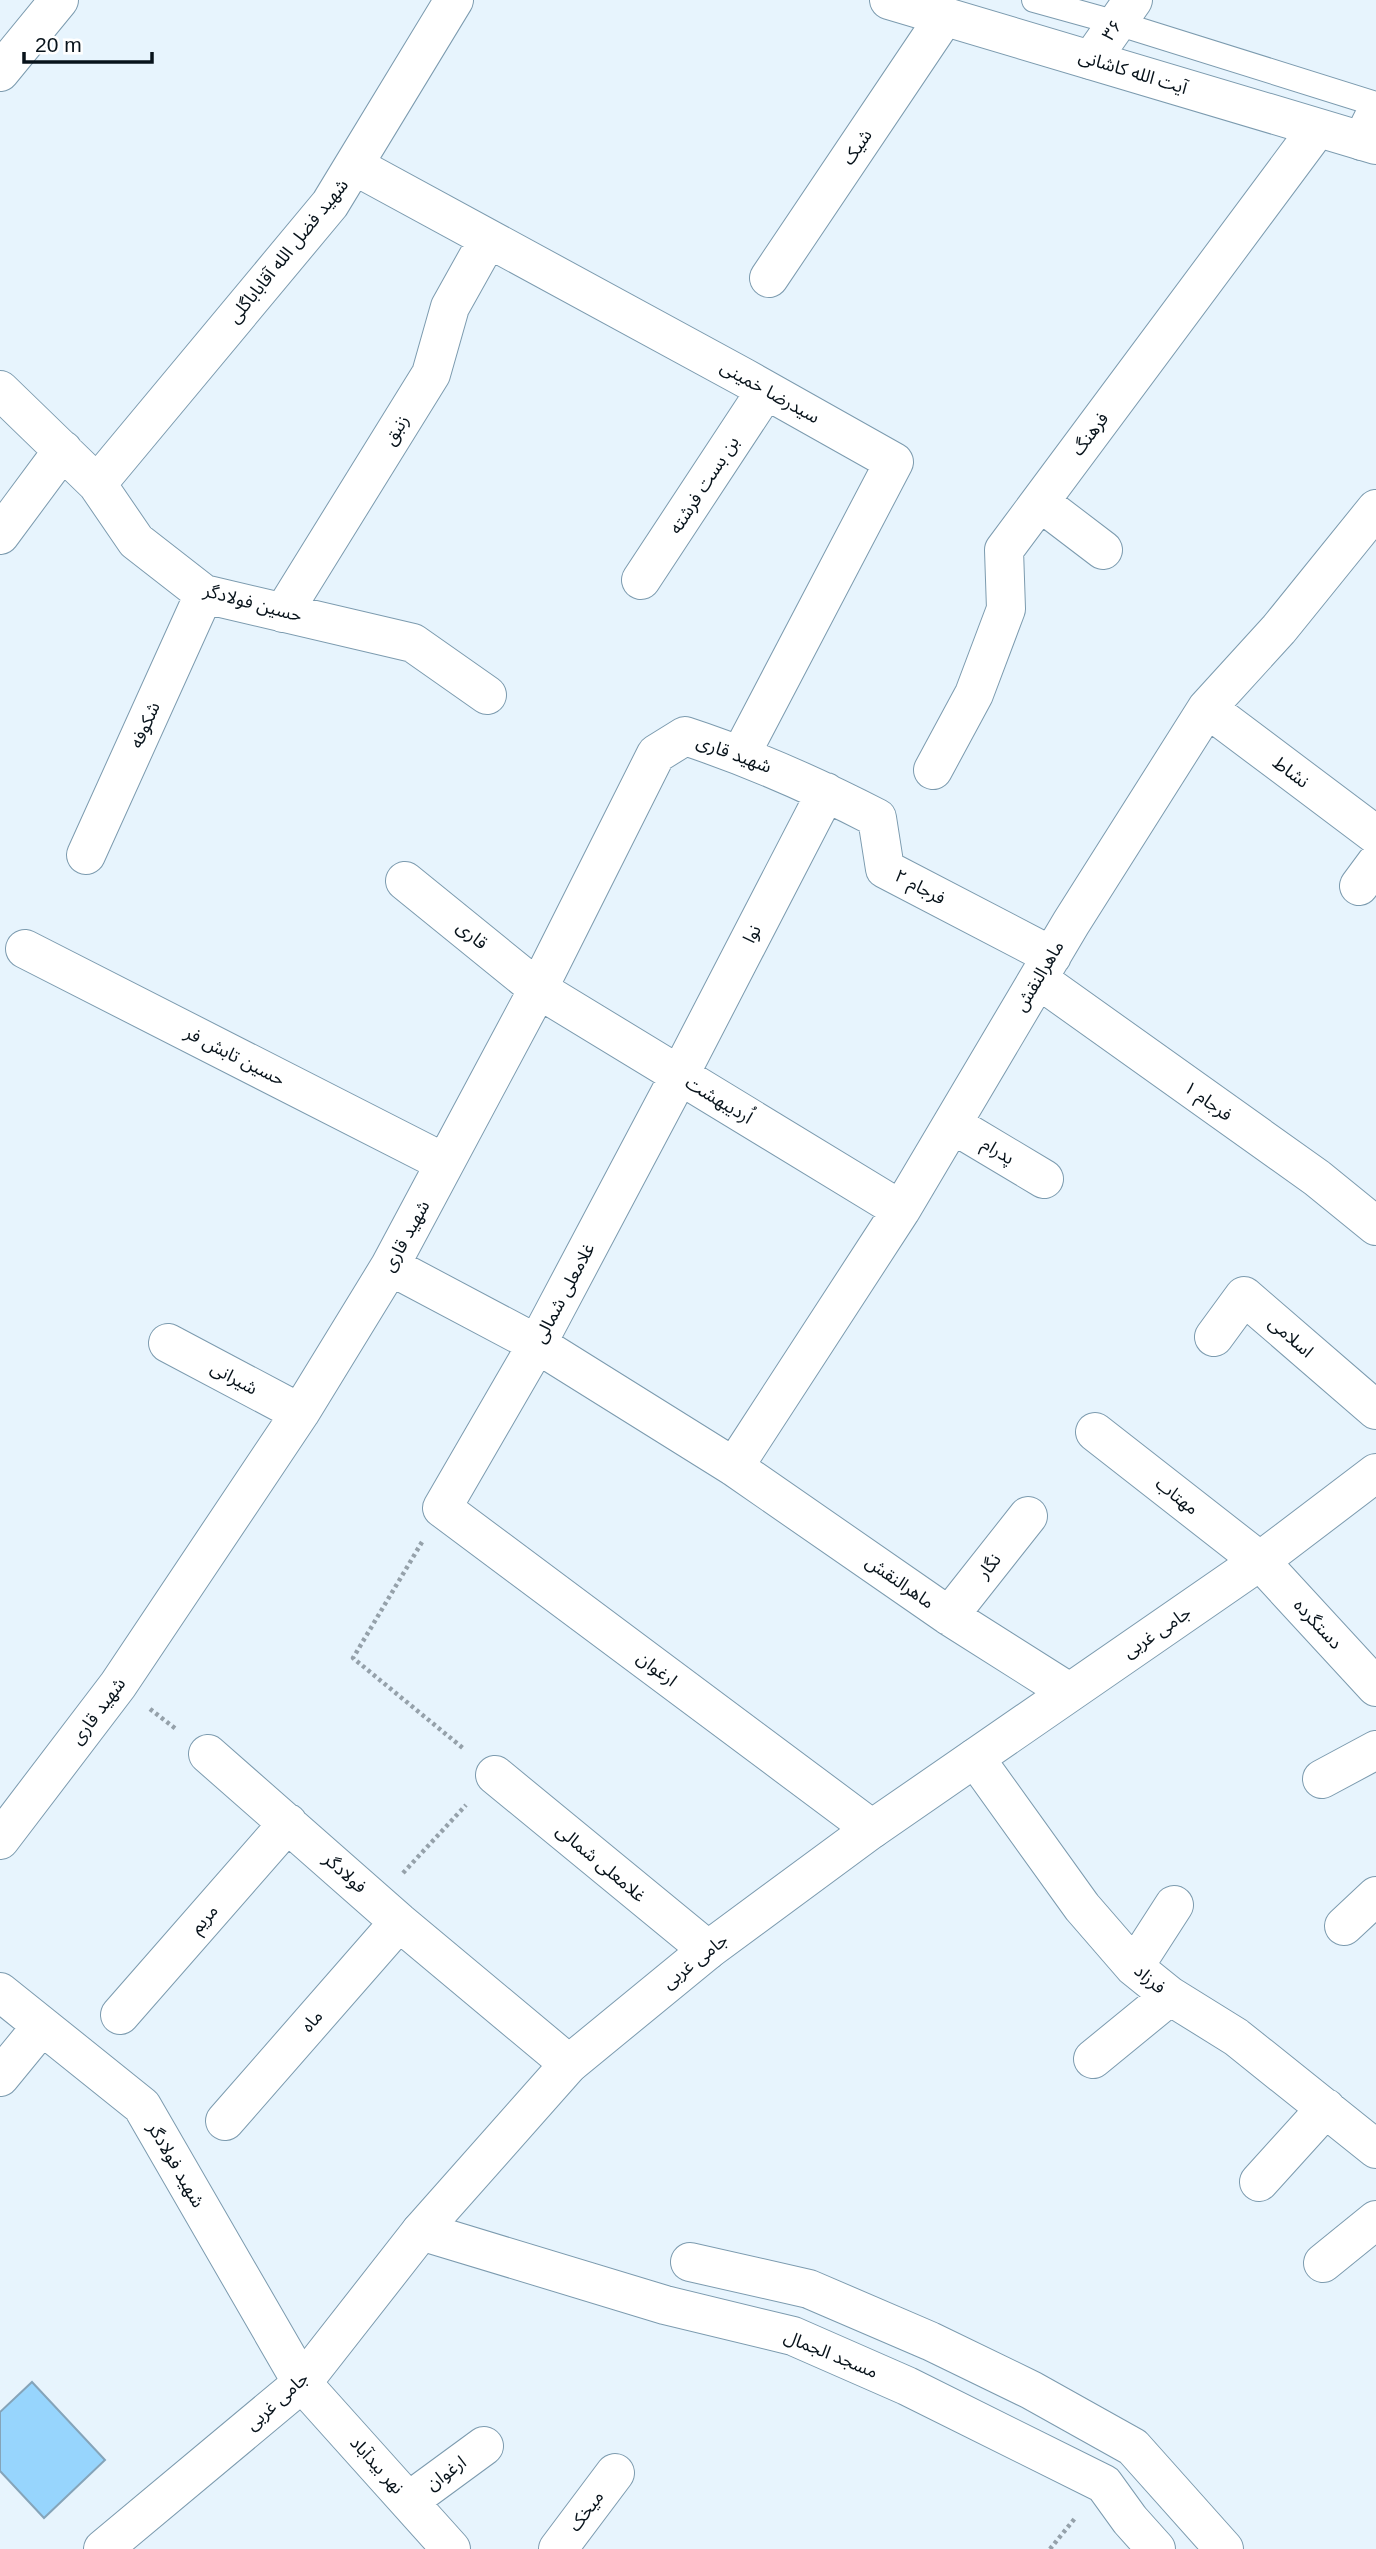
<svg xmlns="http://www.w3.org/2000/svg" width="1376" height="2549" viewBox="0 0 1376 2549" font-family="Arial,'Noto Sans Arabic',sans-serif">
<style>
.building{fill:#97d5fd;stroke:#85a4b9;stroke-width:2}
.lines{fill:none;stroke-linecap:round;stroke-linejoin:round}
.service-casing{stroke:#7c9baf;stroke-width:26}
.minor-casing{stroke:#7c9baf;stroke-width:40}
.tertiary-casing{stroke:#7c9baf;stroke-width:40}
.secondary-casing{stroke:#7c9baf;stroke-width:40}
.path{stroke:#95a1aa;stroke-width:4.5;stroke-dasharray:3.5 3.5;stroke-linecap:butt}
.service{stroke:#fff;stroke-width:24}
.minor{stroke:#fff;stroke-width:38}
.tertiary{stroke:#fff;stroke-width:38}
.secondary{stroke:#fff;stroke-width:38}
.labels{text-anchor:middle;stroke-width:7;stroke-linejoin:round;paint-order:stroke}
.street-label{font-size:18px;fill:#08131b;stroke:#fff}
</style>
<rect width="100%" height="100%" fill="#e7f4fd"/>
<path class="building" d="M 32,2382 L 105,2460 L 44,2518 L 0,2471 L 0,2412 Z"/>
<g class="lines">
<defs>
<path id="service" d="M 1034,0 L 1117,23 L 1376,104"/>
<path id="minor" d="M 1091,60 L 1133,0
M 0,72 L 59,0
M 1362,141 L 1376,113
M 355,166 L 743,377 L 894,462 L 741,754
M 769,278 L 945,16
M 0,390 L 97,484 L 136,541 L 204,594 L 413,643 L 487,695
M 97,484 L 330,204 L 454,0
M 1040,502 L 1103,550
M 0,535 L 63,450
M 641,580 L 766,390
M 283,613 L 431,374 L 450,307 L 488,239
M 1207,708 L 1376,835
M 933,770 L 974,694 L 1006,609 L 1004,550 L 1317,129
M 826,792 L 679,1076 L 537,1344 L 442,1508 L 872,1829
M 86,855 L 204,594
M 405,881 L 538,989 L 901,1210
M 1359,886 L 1376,863
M 25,949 L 445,1163
M 1038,979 L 1317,1178 L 1376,1226
M 952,1124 L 1044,1179
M 390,1266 L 537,1344 L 734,1467 L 949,1616 L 1069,1692
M 1214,1337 L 1244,1296 L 1376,1410
M 168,1343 L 300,1413
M 1095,1432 L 1260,1561 L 1376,1687
M 734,1467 L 901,1210 L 1071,923 L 1207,708 L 1279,629 L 1376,509
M 949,1616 L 1028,1516
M 208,1754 L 399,1922 L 569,2064
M 975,1758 L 1082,1907 L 1134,1967 L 1170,1996 L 1236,2037 L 1376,2149
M 495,1775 L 708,1950
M 1322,1779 L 1376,1750
M 0,1840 L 118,1685 L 300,1413 L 390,1266 L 538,989 L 656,754 L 685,736 C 752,758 815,786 877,818 L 885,869 L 1052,956
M 1344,1926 L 1376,1896
M 1134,1967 L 1174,1905
M 0,1992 L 142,2106 L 302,2383 L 451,2549
M 120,2015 L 288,1823
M 1093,2059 L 1170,1996
M 0,2077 L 41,2027
M 225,2121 L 399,1922
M 1259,2182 L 1326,2108
M 421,2231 L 665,2305 L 793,2336 L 907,2386 L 1104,2484 L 1130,2520 L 1156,2549
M 690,2262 L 809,2289 L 930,2341 L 1031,2390 L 1133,2447 L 1224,2549
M 1323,2263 L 1376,2220
M 409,2501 L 484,2446
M 558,2549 L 615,2473"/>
<path id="tertiary" d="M 103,2549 L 302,2383 L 421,2231 L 569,2064 L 708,1950 L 872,1829 L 1260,1561 L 1376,1473"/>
<path id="secondary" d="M 889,0 L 1376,145"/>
</defs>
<use href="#service" class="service-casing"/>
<use href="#minor" class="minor-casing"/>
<use href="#tertiary" class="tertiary-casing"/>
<use href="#secondary" class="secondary-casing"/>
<path class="path" d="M 422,1542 L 353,1658 L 464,1749
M 150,1709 L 176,1729
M 403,1873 L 466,1805
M 1050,2549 L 1076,2517"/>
<use href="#service" class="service"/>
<use href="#minor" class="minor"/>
<use href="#tertiary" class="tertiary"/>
<use href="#secondary" class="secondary"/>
</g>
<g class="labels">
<g class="street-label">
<text transform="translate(1112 30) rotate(-55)" y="6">۳۶</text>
<text transform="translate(1133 72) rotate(17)" y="6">آیت الله کاشانی</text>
<text transform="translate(857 147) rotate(-56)" y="6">شیک</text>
<text transform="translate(288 251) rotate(-51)" y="6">شهید فضل الله آقاباباگلی</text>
<text transform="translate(770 392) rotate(29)" y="6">سیدرضا خمینی</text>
<text transform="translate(396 430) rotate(-58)" y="6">زنبق</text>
<text transform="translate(1090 434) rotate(-53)" y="6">فرهنگ</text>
<text transform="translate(704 485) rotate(-57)" y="6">بن بست فرشته</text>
<text transform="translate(253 603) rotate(15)" y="6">حسین فولادگر</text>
<text transform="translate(145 725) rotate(-66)" y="6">شکوفه</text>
<text transform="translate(734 754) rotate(20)" y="6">شهید قاری</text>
<text transform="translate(1291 772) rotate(37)" y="6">نشاط</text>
<text transform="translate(920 887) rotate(28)" y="6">فرجام ۲</text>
<text transform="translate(752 934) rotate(-63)" y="6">نوا</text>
<text transform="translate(472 935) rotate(39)" y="6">قاری</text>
<text transform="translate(1039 976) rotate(-59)" y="6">ماهرالنقش</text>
<text transform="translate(235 1056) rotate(27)" y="6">حسین تابش فر</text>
<text transform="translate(719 1100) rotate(31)" y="6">اُردیبهشت</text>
<text transform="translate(1208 1101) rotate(36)" y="6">فرجام ۱</text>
<text transform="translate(998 1151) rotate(31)" y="6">پدرام</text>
<text transform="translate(406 1236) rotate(-61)" y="6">شهید قاری</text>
<text transform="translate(564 1293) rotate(-62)" y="6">غلامعلی شمالی</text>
<text transform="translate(1291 1337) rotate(41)" y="6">اسلامی</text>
<text transform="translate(234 1378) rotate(28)" y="6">شیرانی</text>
<text transform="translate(1177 1496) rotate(38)" y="6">مهتاب</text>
<text transform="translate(989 1566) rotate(-51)" y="6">نگار</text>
<text transform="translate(900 1582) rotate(35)" y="6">ماهرالنقش</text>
<text transform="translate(1318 1624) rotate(47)" y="6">دستگرده</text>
<text transform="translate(1157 1632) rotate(-34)" y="6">جامی غربی</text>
<text transform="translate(657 1669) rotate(37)" y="6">ارغوان</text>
<text transform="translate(98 1711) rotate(-53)" y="6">شهید قاری</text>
<text transform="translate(601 1863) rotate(40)" y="6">غلامعلی شمالی</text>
<text transform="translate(345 1873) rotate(42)" y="6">فولادگر</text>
<text transform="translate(204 1919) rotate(-49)" y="6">مریم</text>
<text transform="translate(695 1961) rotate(-38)" y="6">جامی غربی</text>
<text transform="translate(1150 1979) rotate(40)" y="6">فرزاد</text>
<text transform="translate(312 2021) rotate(-49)" y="6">ماه</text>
<text transform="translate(176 2165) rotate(60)" y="6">شهید فولادگر</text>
<text transform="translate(831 2354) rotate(22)" y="6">مسجد الجمال</text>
<text transform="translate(277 2401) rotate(-42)" y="6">جامی غربی</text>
<text transform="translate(377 2465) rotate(48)" y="6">نهر بیدآباد</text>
<text transform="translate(446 2473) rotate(-36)" y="6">ارغوان</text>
<text transform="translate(586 2511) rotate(-53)" y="6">میخک</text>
</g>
</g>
<path d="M24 52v10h128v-10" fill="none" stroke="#08131b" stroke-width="3.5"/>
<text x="35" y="52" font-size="21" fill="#08131b" stroke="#ffffff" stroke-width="5" paint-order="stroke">20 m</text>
</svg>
